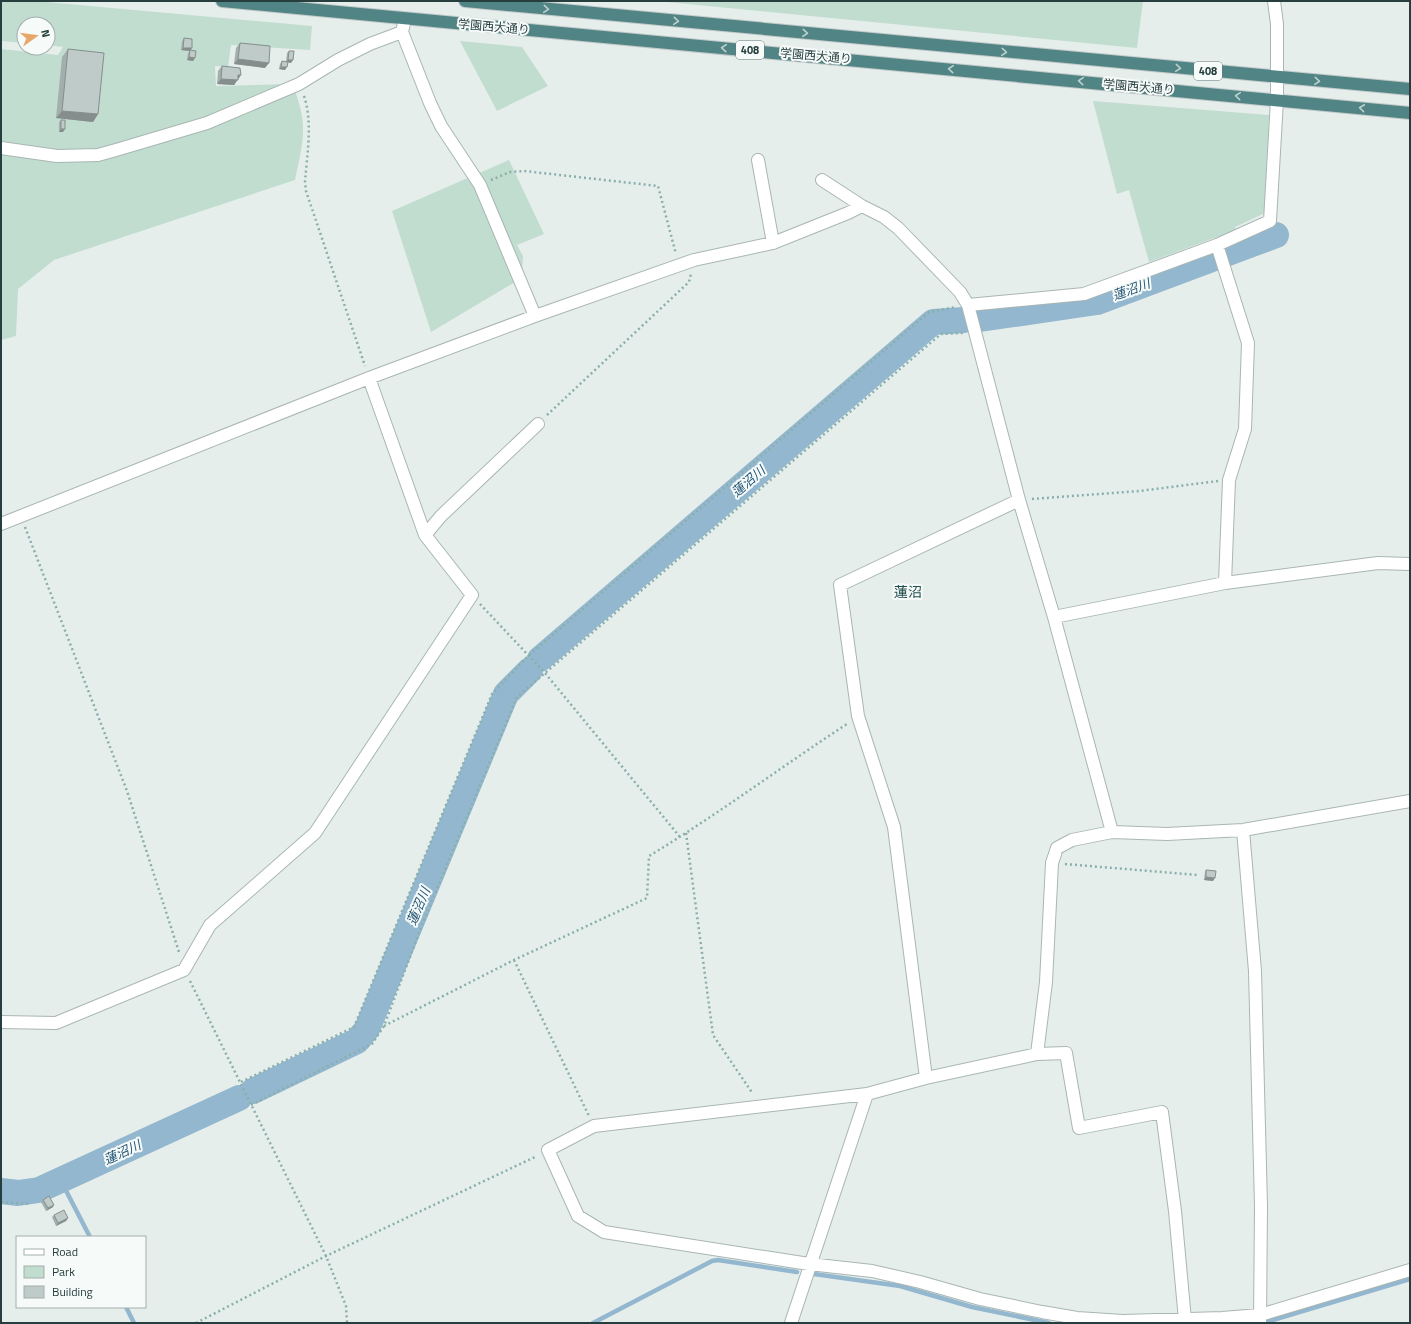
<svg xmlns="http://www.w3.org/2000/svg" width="1411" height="1324" viewBox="0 0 1411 1324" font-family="'Titillium Web','Noto Sans JP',sans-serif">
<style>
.green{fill:#c1ddcf}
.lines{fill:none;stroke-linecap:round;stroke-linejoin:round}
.stream{stroke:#93b7ce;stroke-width:4.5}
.river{stroke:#93b7ce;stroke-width:26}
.minor-casing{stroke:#a9b6b4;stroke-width:14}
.tertiary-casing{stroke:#a9b6b4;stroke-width:14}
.trunk-casing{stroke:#c2c9c9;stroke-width:14}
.path{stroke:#89afac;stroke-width:2.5;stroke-dasharray:2 3;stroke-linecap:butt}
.minor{stroke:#fff;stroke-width:12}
.tertiary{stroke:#fff;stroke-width:12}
.trunk{stroke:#518484;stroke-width:12}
.wall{fill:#a3afad}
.shaded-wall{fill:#858e8d}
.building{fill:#becbc9;stroke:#858e8d}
.oneway{stroke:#bcd1d0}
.labels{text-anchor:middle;stroke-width:4;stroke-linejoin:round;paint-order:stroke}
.shield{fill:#f6faf9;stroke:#647776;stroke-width:1}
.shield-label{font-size:11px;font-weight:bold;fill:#263f3e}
.street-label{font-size:12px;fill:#263f3e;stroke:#f6faf9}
.water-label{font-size:13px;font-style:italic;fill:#245677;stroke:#f6faf9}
.quarter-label{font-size:14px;fill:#23504f;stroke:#f6faf9}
</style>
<rect width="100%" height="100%" fill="#e6eeec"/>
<path class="green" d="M 1,1 L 35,1 L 312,26 L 310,50 L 231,45 L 228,67 L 215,66 L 216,86 L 289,84 C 295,89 296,93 298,100 C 308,130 301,150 295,180 L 54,260 L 18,289 L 16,336 L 1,340 L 1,49 L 58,55 L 63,47 L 48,45 L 48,24 L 24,24 L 24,43 L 1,41 Z
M 657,1 L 1143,1 L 1137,48 Z
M 460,41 L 522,47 L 548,86 L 497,111 Z
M 1093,101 L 1269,115 L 1265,213 L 1235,227 L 1236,230 L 1149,262 L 1129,190 L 1117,194 Z
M 509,160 L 544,234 L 517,245 L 523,256 L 522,278 L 431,332 L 392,211 Z"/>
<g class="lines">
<path class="stream" d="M 61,1181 L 90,1237
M 814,1274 L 900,1286 L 972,1307 L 1049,1323
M 126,1307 L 134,1323
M 1266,1322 L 1410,1279
M 593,1323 L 712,1261 L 718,1260 L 797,1272"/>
<path class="river" d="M 980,319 L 1097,302 L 1276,235
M 540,659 L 933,322 L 964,320
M 253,1091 L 357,1041 L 367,1029 L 506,694 L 530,670
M 1,1191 L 18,1193 L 39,1190 L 239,1098"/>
<defs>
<path id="minor" d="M 402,32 L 430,103 L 441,126 L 480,185 L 535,316
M 1,148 L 57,156 L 98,155 L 116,150 L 207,123 L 299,84 L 338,60 L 370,44 L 402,32 L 405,19
M 758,160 L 773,243
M 822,180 L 862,206 L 884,217 L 898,228 L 960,292 L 968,305 L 1019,500 L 1054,617 L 1225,583 L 1378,563 L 1410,564
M 1217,245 L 1248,343 L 1245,429 L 1229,480 L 1225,583
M 968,305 L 1084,294 L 1217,245 L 1270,221 L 1277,100
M 1,524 L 369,378 L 535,316 L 694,260 L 773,243 L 848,213 L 862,206
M 425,535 L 441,516 L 538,424
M 1054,617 L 1112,832 L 1167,834 L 1243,830 L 1410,801
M 1243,830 L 1255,971 L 1261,1206 L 1260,1322
M 1,1022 L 56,1023 L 184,970 L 210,925 L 315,833 L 472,595 L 425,535 L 369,378
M 1037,1054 L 1066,1053 L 1079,1128 L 1162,1112 L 1175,1211 L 1185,1320
M 926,1078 L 894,827 L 858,716 L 840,585 L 1019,500
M 867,1094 L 594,1126 L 548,1150 L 578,1216 L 604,1232 L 809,1264 L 872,1271 L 920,1282 L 980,1299 L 1042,1312 L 1077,1318 L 1123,1321 L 1222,1318 L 1260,1315 L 1410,1270
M 791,1323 L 867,1094 L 926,1078 L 1037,1054 L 1046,982 L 1052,863 L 1057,848 L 1072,840 L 1112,832"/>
<path id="tertiary" d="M 1274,1 L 1277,24 L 1277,100"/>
<path id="trunk" d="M 222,1 L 1410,113
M 465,1 L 1410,89"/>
</defs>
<use href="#minor" class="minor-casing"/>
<use href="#tertiary" class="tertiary-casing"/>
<use href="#trunk" class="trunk-casing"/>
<path class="path" d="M 304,96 C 313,123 307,154 305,182 L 306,191 L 365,366
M 491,180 L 510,172 L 524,171 L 658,186 L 676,254
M 547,415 L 689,282 L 691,274
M 1032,499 L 1139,491 L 1218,481
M 25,527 L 127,791 L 179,952
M 480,604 L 545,673 L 680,837
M 686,833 L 713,1035 L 753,1094
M 1065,864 L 1198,875
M 514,960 L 589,1116
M 190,981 L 326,1256 L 346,1306 L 347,1323
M 384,1026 L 514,960 L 647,898 L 649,856 C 717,815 781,767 847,724
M 241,1082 L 354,1027 L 492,694 L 528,656 L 929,312 L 956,307
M 251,1105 L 372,1044 L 384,1026 L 422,925 L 517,697 L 941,334 L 963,333
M 1,1202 L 30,1204
M 196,1323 L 326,1256 L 537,1156"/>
<use href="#minor" class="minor"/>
<use href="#tertiary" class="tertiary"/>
<use href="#trunk" class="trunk"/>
</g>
<path class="wall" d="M 184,38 L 195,58 L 193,61 L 187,60 L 188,53 L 190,51 L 181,50 L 182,41 Z
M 240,43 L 265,68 L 234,64 L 236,48 Z
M 68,49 L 98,114 L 93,122 L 56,118 L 62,57 Z
M 289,51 L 291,63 L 288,62 L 285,70 L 279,69 L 280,64 L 282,61 L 286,62 L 287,53 Z
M 222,66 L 241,75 L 234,85 L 217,84 L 218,71 Z
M 61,120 L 63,132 L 59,132 L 59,122 Z
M 1206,870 L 1213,881 L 1204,880 L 1205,872 Z
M 43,1200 L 53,1207 L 46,1211 L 41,1202 Z
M 54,1215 L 68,1218 L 66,1221 L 56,1226 L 52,1217 Z"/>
<path class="shaded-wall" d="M 183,48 L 192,48 L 190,51 L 181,50 Z
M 189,57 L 195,58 L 193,61 L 187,60 Z
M 238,59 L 269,63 L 265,68 L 234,64 Z
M 288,60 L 293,60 L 291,63 L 286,62 Z
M 281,67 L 287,67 L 285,70 L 279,69 Z
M 238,75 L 241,75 L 234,85 L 217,84 L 221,79 Z
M 62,111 L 98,114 L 93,122 L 56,118 Z
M 61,129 L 65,129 L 63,132 L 59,132 Z
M 1206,877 L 1215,878 L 1213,881 L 1204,880 Z
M 54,1205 L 53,1207 L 46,1211 L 48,1208 Z
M 68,1218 L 66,1221 L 56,1226 L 58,1223 Z"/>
<path class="building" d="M 184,38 L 192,39 L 192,48 L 183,48 Z
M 240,43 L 270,46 L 269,63 L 238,59 Z
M 68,49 L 104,53 L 98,114 L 62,111 Z
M 190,50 L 196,51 L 195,58 L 189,57 Z
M 289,51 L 294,51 L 293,60 L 288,60 Z
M 282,61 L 288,62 L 287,67 L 281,67 Z
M 222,66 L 240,68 L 241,75 L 238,75 L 238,80 L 221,79 Z
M 61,120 L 65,120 L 65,129 L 61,129 Z
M 1206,870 L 1216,871 L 1215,878 L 1206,877 Z
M 49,1196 L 54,1205 L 48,1208 L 43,1200 Z
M 64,1210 L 68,1218 L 58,1223 L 54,1215 Z"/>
<defs><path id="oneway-chevron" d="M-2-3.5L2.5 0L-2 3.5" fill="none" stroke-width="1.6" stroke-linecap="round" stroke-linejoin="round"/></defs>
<g class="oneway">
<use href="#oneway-chevron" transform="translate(546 9) rotate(5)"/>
<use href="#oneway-chevron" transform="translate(676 21) rotate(5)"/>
<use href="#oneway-chevron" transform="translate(805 33) rotate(5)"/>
<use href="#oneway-chevron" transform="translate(724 48) rotate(-175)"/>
<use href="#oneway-chevron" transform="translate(1004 52) rotate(5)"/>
<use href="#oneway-chevron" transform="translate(1178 68) rotate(5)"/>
<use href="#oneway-chevron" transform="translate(951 69) rotate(-175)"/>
<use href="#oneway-chevron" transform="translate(1081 81) rotate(-175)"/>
<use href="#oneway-chevron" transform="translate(1317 81) rotate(5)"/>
<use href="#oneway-chevron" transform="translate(1238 96) rotate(-175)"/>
<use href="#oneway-chevron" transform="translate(1362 108) rotate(-174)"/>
</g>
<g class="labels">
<g class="shield">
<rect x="736" y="41" width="28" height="18" rx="3"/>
<rect x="1194" y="62" width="28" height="18" rx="3"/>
</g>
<g class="shield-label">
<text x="750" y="54">408</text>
<text x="1208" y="75">408</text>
</g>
<g class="street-label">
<text transform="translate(494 27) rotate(5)" y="4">学園西大通り</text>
<text transform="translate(816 56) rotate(5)" y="4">学園西大通り</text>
<text transform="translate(1139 87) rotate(5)" y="4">学園西大通り</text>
</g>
<g class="water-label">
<text transform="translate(1131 289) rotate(-20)" y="5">蓮沼川</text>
<text transform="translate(748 481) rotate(-41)" y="5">蓮沼川</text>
<text transform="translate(418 906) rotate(-67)" y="5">蓮沼川</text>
<text transform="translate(122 1152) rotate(-25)" y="5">蓮沼川</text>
</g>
<g class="quarter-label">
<text x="908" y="597">蓮沼</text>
</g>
</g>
<rect width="1411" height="1324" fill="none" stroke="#263f3e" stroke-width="4"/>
<rect x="16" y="1236" width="130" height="72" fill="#f6faf9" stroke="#a3afae"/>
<rect x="24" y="1249" width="20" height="6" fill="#ffffff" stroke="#a3afae"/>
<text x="52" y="1256" font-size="12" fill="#263f3e">Road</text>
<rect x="24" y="1266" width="20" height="12" fill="#c1ddcf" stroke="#a3afae"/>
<text x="52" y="1276" font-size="12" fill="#263f3e">Park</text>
<rect x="24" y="1286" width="20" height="12" fill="#becbc9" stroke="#a3afae"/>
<text x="52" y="1296" font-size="12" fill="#263f3e">Building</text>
<g transform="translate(36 36) rotate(76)"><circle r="19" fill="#f6faf9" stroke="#a3afae"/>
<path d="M0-3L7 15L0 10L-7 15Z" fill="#e8a66a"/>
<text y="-6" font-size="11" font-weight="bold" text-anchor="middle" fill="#263f3e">N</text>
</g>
</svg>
